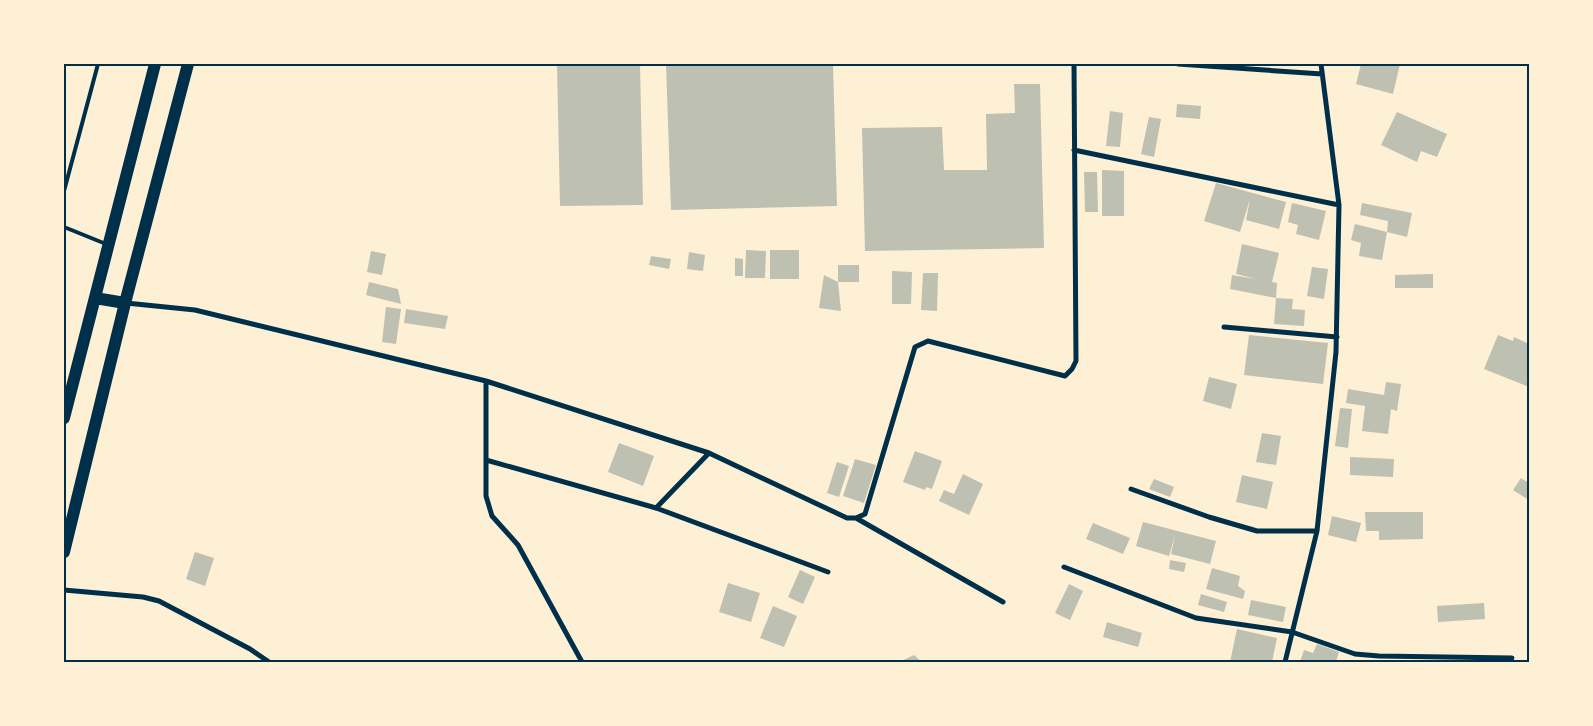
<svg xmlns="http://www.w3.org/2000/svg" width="1593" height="726" viewBox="0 0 1593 726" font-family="'Exo 2',sans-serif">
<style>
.building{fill:#bec0b2}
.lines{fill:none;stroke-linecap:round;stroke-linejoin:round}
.service{stroke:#003049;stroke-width:4}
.minor{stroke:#003049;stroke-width:5}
.primary{stroke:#003049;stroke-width:12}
.neatline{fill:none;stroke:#003049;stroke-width:2}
</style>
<rect width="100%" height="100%" fill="#fdf0d5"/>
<path class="building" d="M 557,64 L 640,64 L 643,205 L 560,206 Z
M 666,64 L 833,64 L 837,206 L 671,210 Z
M 1361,64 L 1400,64 L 1393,94 L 1356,84 Z
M 1014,84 L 1040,84 L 1044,248 L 865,251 L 862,128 L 942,127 L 944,170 L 987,170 L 986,114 L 1015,113 Z
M 1177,104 L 1201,106 L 1200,119 L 1176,117 Z
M 1110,111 L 1123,113 L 1120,147 L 1106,146 Z
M 1397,112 L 1447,134 L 1437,157 L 1421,151 L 1417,162 L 1381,145 Z
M 1149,117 L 1161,119 L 1154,157 L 1141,154 Z
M 1102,170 L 1124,171 L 1124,216 L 1102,216 Z
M 1084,172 L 1097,172 L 1098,212 L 1085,212 Z
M 1216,183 L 1286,202 L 1279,229 L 1246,220 L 1250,199 L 1240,232 L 1204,221 Z
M 1292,203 L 1326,211 L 1319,240 L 1296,234 L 1298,225 L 1288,222 Z
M 1362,203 L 1412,213 L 1407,237 L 1387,232 L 1388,221 L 1360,215 Z
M 1355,224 L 1387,232 L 1382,260 L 1359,256 L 1361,243 L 1351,240 Z
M 1242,244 L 1279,253 L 1272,282 L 1277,283 L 1276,298 L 1293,299 L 1292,309 L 1305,310 L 1304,326 L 1274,324 L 1276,298 L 1230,289 L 1232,275 L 1256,279 L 1236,274 Z
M 746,250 L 766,251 L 765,278 L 745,278 Z
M 770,250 L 799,250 L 799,279 L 770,279 Z
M 371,251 L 386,254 L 382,275 L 367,272 Z
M 689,252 L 705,255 L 703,271 L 687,269 Z
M 651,256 L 671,259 L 669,269 L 649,265 Z
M 735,258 L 743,259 L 743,276 L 735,276 Z
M 838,265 L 859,265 L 859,282 L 838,282 Z
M 1312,267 L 1328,269 L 1324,299 L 1307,296 Z
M 892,271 L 912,272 L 911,304 L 892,304 Z
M 923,273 L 938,273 L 937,311 L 921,310 Z
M 1433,274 L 1433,288 L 1395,288 L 1395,275 Z
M 824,275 L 838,282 L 841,311 L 819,308 Z
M 369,282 L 398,289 L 401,304 L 366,295 Z
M 386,307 L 401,309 L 396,344 L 382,342 Z
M 406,309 L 448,316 L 445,329 L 404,323 Z
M 1249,335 L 1328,343 L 1323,384 L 1244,375 Z
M 1498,335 L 1513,341 L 1514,337 L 1529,344 L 1529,387 L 1484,369 Z
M 1209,377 L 1237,384 L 1231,409 L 1203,401 Z
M 1386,382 L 1401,384 L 1397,411 L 1391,409 L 1388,434 L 1362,431 L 1365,406 L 1346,403 L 1348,389 L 1384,395 Z
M 1340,408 L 1352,409 L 1348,448 L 1335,446 Z
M 1262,433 L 1281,436 L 1276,465 L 1256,462 Z
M 619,443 L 654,456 L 643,486 L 608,472 Z
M 915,451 L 942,461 L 932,489 L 926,487 L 925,490 L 903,482 Z
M 1350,457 L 1394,459 L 1393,477 L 1350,475 Z
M 855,459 L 876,465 L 864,503 L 843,496 Z
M 837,462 L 849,466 L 839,497 L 827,493 Z
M 963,474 L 983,484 L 969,515 L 939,501 L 944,490 L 954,494 Z
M 1242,475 L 1273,482 L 1267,509 L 1236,502 Z
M 1521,478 L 1529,483 L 1529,500 L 1513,490 Z
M 1154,479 L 1174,487 L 1170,497 L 1149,489 Z
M 1365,512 L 1423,512 L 1423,539 L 1379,540 L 1379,531 L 1366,531 Z
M 1332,516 L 1361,523 L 1356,542 L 1328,535 Z
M 1143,522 L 1216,541 L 1210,564 L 1171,554 L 1175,535 L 1169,556 L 1136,546 Z
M 1093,523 L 1130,538 L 1123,554 L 1086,539 Z
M 195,552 L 214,558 L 205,586 L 186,579 Z
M 1170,560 L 1186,563 L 1184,572 L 1169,569 Z
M 1212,568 L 1240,576 L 1238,586 L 1245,591 L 1243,599 L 1206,589 Z
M 800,570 L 815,577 L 803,604 L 788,597 Z
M 728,583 L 760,593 L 751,622 L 719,612 Z
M 1069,584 L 1083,591 L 1070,620 L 1055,613 Z
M 1201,594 L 1227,602 L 1224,612 L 1198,605 Z
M 1251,600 L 1286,607 L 1283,622 L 1248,615 Z
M 1484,603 L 1485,619 L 1438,622 L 1437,606 Z
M 773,606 L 797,616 L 784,647 L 760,638 Z
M 1107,622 L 1142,633 L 1138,647 L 1103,637 Z
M 1237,629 L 1277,638 L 1272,662 L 1230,662 Z
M 1317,644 L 1339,652 L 1336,662 L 1300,662 L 1304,650 L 1313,653 Z
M 914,655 L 922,662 L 899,662 Z"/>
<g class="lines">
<path class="service" d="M 64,191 L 98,64
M 64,227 L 106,244"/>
<path class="minor" d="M 1178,64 L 1322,74
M 1074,150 L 1339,205
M 126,303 L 195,310 L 486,381 L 709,453 L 847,518 L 856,518 L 865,514 L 915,347 L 928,341 L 1065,376 L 1072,369 L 1076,361 L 1074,64
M 1224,327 L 1337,337
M 486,381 L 486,496 L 492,516 L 518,545 L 582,662
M 486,460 L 656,508 L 828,572
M 1131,489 L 1209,517 L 1257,531 L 1317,531
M 656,508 L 709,453
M 856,518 L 1003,602
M 1064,567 L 1196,618 L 1292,632 L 1355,654 L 1379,656 L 1512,658
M 64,590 L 143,597 L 159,601 L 250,649 L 269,662
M 1285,662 L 1317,531 L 1336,352 L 1339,205 L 1321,64"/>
<path class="primary" d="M 95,298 L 125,303
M 64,418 L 155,64
M 64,552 L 125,303 L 188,64"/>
</g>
<rect width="1593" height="726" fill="none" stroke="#fdf0d5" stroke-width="130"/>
<rect x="65" y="65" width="1463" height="596" class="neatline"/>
</svg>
